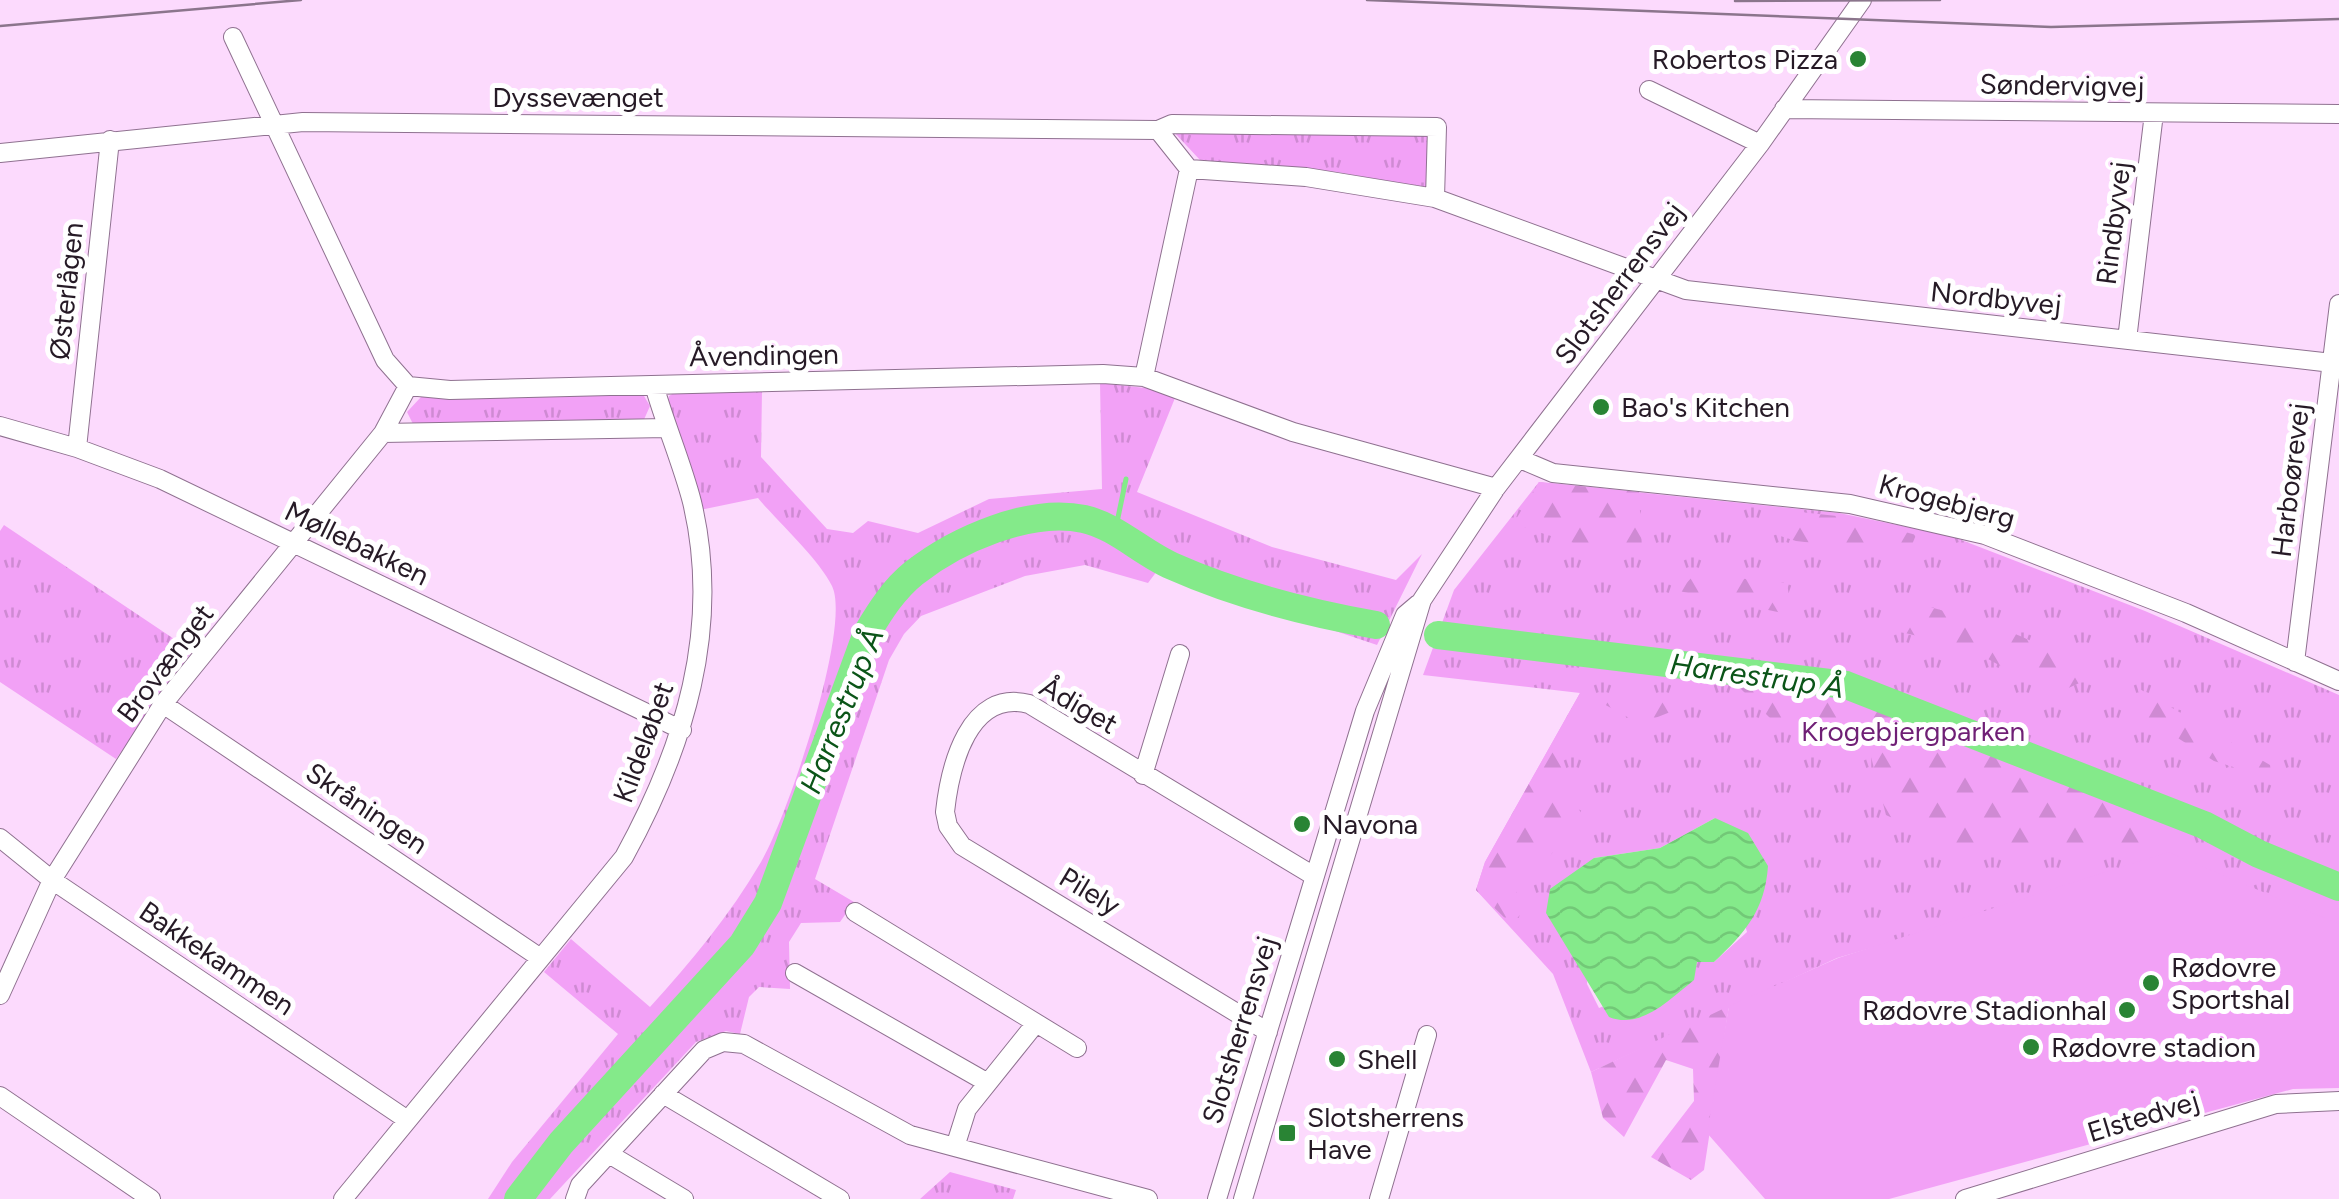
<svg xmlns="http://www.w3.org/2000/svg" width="2339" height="1199" viewBox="0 0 2339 1199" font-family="Figtree,sans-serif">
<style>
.grass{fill:url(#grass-tufts);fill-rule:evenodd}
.forest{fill:url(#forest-firs)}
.pitch{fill:#f2a1f6}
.water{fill:url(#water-waves)}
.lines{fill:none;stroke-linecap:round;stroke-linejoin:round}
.stream{stroke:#84ea8a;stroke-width:5}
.river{stroke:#84ea8a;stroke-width:28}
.minor-casing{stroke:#8f7190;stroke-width:20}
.minor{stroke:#fff;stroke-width:18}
.tram{stroke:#8b758c;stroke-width:2.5}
.poi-dot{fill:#298434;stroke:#fff;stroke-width:4}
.labels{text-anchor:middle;stroke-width:10;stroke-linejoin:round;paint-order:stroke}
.poi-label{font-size:28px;fill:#261a26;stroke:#fff;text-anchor:start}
.street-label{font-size:28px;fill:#261a26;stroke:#fff}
.park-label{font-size:28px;fill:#6f1f75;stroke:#fff}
.water-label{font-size:30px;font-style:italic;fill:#0b5518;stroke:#fff}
</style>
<defs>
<pattern id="grass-tufts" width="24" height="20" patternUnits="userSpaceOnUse" patternTransform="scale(2.5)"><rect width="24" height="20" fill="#f2a1f6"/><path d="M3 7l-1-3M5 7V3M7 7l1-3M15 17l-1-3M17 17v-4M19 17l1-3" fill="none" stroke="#cf8ad3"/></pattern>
<pattern id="forest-firs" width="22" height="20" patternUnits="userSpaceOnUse" patternTransform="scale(2.5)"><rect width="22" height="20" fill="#f2a1f6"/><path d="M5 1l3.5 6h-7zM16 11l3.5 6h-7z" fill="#cf8ad3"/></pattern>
<pattern id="water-waves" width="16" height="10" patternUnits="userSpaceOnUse" patternTransform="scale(2.5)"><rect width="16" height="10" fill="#84ea8a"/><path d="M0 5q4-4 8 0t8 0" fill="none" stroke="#72c877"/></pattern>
</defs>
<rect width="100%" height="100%" fill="#fcdafd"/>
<path class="grass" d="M 1172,130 L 1431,135 L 1426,188 L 1337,172 L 1200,160 Z
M 1100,383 L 1154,389 L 1175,398 L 1137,492 L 1272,547 L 1396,580 L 1422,554 L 1377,645 L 1157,571 L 1148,583 L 1085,565 L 1025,576 L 921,616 L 904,634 L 889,660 L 815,879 L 854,902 L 840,922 L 801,923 L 789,942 L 790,989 L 759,987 L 749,997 L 740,1034 L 726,1031 L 696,1042 L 550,1199 L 488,1199 L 512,1162 L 618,1034 L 544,972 L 571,939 L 650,1007 C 691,962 730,915 761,862 C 786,820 852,628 832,586 C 818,558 779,523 758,498 L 700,510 L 689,461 L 667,405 L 669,396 L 679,390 L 762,390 L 761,457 L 827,529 L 853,533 L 868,521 L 918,533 L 989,499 L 1102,489 Z
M 641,391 L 650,406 L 642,424 L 415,428 L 407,412 L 421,397 Z
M 1539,482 L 1839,513 L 1951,536 L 2145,611 L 2339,695 L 2339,924 L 1902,939 L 1837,958 L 1591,1072 L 1553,974 L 1476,890 L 1485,862 L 1580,693 L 1423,675 L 1454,590 ZM 1715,818 L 1747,932 L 1714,962 L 1697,962 L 1693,971 L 1599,1008 L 1587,984 L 1594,858 L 1660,848 Z
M 4,525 L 192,651 L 116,759 L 0,682 L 0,531 Z
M 950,1172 L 1016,1190 L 1013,1199 L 920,1199 Z"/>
<path class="forest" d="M 1539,482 L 1639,492 L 1642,549 L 1583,546 L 1513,524 Z
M 1791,511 L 1855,518 L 1916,535 L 1908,554 L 1796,541 L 1768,532 Z
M 1695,574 L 1787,583 L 1792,615 L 1679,591 Z
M 1920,604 C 1975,621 2047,635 2086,680 L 2053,695 L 1970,649 L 1893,630 Z
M 1731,679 L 1850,695 L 2178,823 L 2168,852 L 1952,847 L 1886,815 L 1868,745 L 1819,730 L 1780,728 Z
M 2138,688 L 2270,765 L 2272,779 L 2214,761 L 2140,714 Z
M 1580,693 L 1693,703 L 1640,724 L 1593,698 L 1564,750 L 1561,783 L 1584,817 L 1547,859 L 1528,859 L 1514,887 L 1525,910 L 1511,924 L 1476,890 L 1485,862 Z
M 1729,1006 L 1704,1170 L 1691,1180 L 1651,1157 L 1694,1101 L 1693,1069 L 1666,1060 L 1624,1137 L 1603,1118 L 1591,1072 Z"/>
<path class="pitch" d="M 2168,852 L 2339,924 L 2339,1088 L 2293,1089 L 1889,1199 L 1765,1199 L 1707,1133 L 1729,1006 L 1838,958 Z"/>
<path class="water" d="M 1715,818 L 1748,833 L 1768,866 C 1765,910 1745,933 1714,962 L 1697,962 L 1694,980 C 1670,999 1641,1030 1609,1017 L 1546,913 L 1550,889 L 1594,858 L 1660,848 Z"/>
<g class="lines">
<path class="stream" d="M 1115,532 L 1126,479"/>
<path class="river" d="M 1438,635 L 1846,685 L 2204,825 L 2259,854 L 2339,887
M 518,1199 L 561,1143 L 742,945 L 768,903 L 867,633 C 880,611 894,589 914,573 C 956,540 1030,507 1084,519 C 1116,526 1142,553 1172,566 C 1235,594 1308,613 1376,625"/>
<defs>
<path id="minor" d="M 233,37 L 385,360 L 408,386 L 450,390 L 1103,374 L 1144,377 L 1293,432 L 1496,488
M 1649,90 L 1760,144
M 1784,109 L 2339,114
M 1158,130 L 1172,124 L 1437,127 L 1435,198
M 0,153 L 303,122 L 1158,130 L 1189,169 L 1306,177 L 1435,198 L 1686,290 L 2332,363
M 2127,340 L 2154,113
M 1144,377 L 1189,169
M 0,426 L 77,448 L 160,479 L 682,730
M 383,433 L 667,428
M 77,448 L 110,140
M 1520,459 L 1553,473 L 1850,504 L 1985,535 L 2186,613 L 2339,681
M 2295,662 L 2339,304
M 163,704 L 539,957
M 1143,775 L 1180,654
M 0,838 L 52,880 L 406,1119
M 855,912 L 1077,1048
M 795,973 L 988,1083
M 0,995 L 52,880 L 163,704 L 383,433 L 408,386
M 1268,1032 L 962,846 L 948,826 L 945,812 C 950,766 969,688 1029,704 L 1314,876
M 663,1094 L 840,1199
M 0,1096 L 151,1199
M 955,1147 L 967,1109 L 1036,1023
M 609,1154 L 684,1199
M 343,1199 L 624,857 C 684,748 722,628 692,502 C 682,463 665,424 654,385
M 575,1199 L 580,1185 L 704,1050 L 723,1042 L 744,1044 L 910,1135 L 1148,1199
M 1217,1199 L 1365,711 L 1405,615 L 1418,604
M 1243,1199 L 1422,600 L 1496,488 L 1760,144 L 1862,0
M 1379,1199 L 1427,1035
M 1965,1199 L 2276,1104 L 2339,1101"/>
</defs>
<use href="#minor" class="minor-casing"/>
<use href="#minor" class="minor"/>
<path class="tram" d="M 1367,0 L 2051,27 L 2339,19
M 1735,1 L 1940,0
M 0,26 L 301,0"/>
</g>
<g class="poi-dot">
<circle cx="1858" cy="59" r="10"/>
<circle cx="1601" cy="407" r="10"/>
<circle cx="1302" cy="824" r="10"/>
<circle cx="2151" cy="983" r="10"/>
<circle cx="2127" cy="1010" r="10"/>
<circle cx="2031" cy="1047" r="10"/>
<circle cx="1337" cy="1059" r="10"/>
<rect x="1277" y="1123" width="20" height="20" rx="5"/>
</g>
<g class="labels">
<g class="poi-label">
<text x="1838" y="69" text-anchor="end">Robertos Pizza</text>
<text x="1621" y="417">Bao's Kitchen</text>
<text x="1322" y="834">Navona</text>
<text x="2171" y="977">Rødovre<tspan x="2171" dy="32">Sportshal</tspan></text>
<text x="2107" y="1020" text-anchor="end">Rødovre Stadionhal</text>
<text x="2051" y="1057">Rødovre stadion</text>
<text x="1357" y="1069">Shell</text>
<text x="1307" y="1127">Slotsherrens<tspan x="1307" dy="32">Have</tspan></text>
</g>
<g class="street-label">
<text transform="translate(2062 85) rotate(1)" y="10">Søndervigvej</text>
<text x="578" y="107">Dyssevænget</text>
<text transform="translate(2113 223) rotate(-83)" y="10">Rindbyvej</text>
<text transform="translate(1619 283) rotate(-53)" y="10">Slotsherrensvej</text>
<text transform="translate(66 291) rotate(-84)" y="10">Østerlågen</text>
<text transform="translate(1996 298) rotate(6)" y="10">Nordbyvej</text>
<text transform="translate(764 355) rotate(-1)" y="10">Åvendingen</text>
<text transform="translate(2290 480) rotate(-83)" y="10">Harboørevej</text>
<text transform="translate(1947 501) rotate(15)" y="10">Krogebjerg</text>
<text transform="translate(357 543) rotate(26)" y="10">Møllebakken</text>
<text transform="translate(165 663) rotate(-53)" y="10">Brovænget</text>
<text transform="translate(1079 705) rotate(30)" y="10">Ådiget</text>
<text transform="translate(643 742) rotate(-70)" y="10">Kildeløbet</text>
<text transform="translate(367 808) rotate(34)" y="10">Skråningen</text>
<text transform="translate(1090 891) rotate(31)" y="10">Pilely</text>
<text transform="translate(217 958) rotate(34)" y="10">Bakkekammen</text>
<text transform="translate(1239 1030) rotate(-73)" y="10">Slotsherrensvej</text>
<text transform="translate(2143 1116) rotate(-17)" y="10">Elstedvej</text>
</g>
<g class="park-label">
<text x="1913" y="741">Krogebjergparken</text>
</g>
<g class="water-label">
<text transform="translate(1757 676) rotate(8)" y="10">Harrestrup Å</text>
<text transform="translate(842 711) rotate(-68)" y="10">Harrestrup Å</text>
</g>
</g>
</svg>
